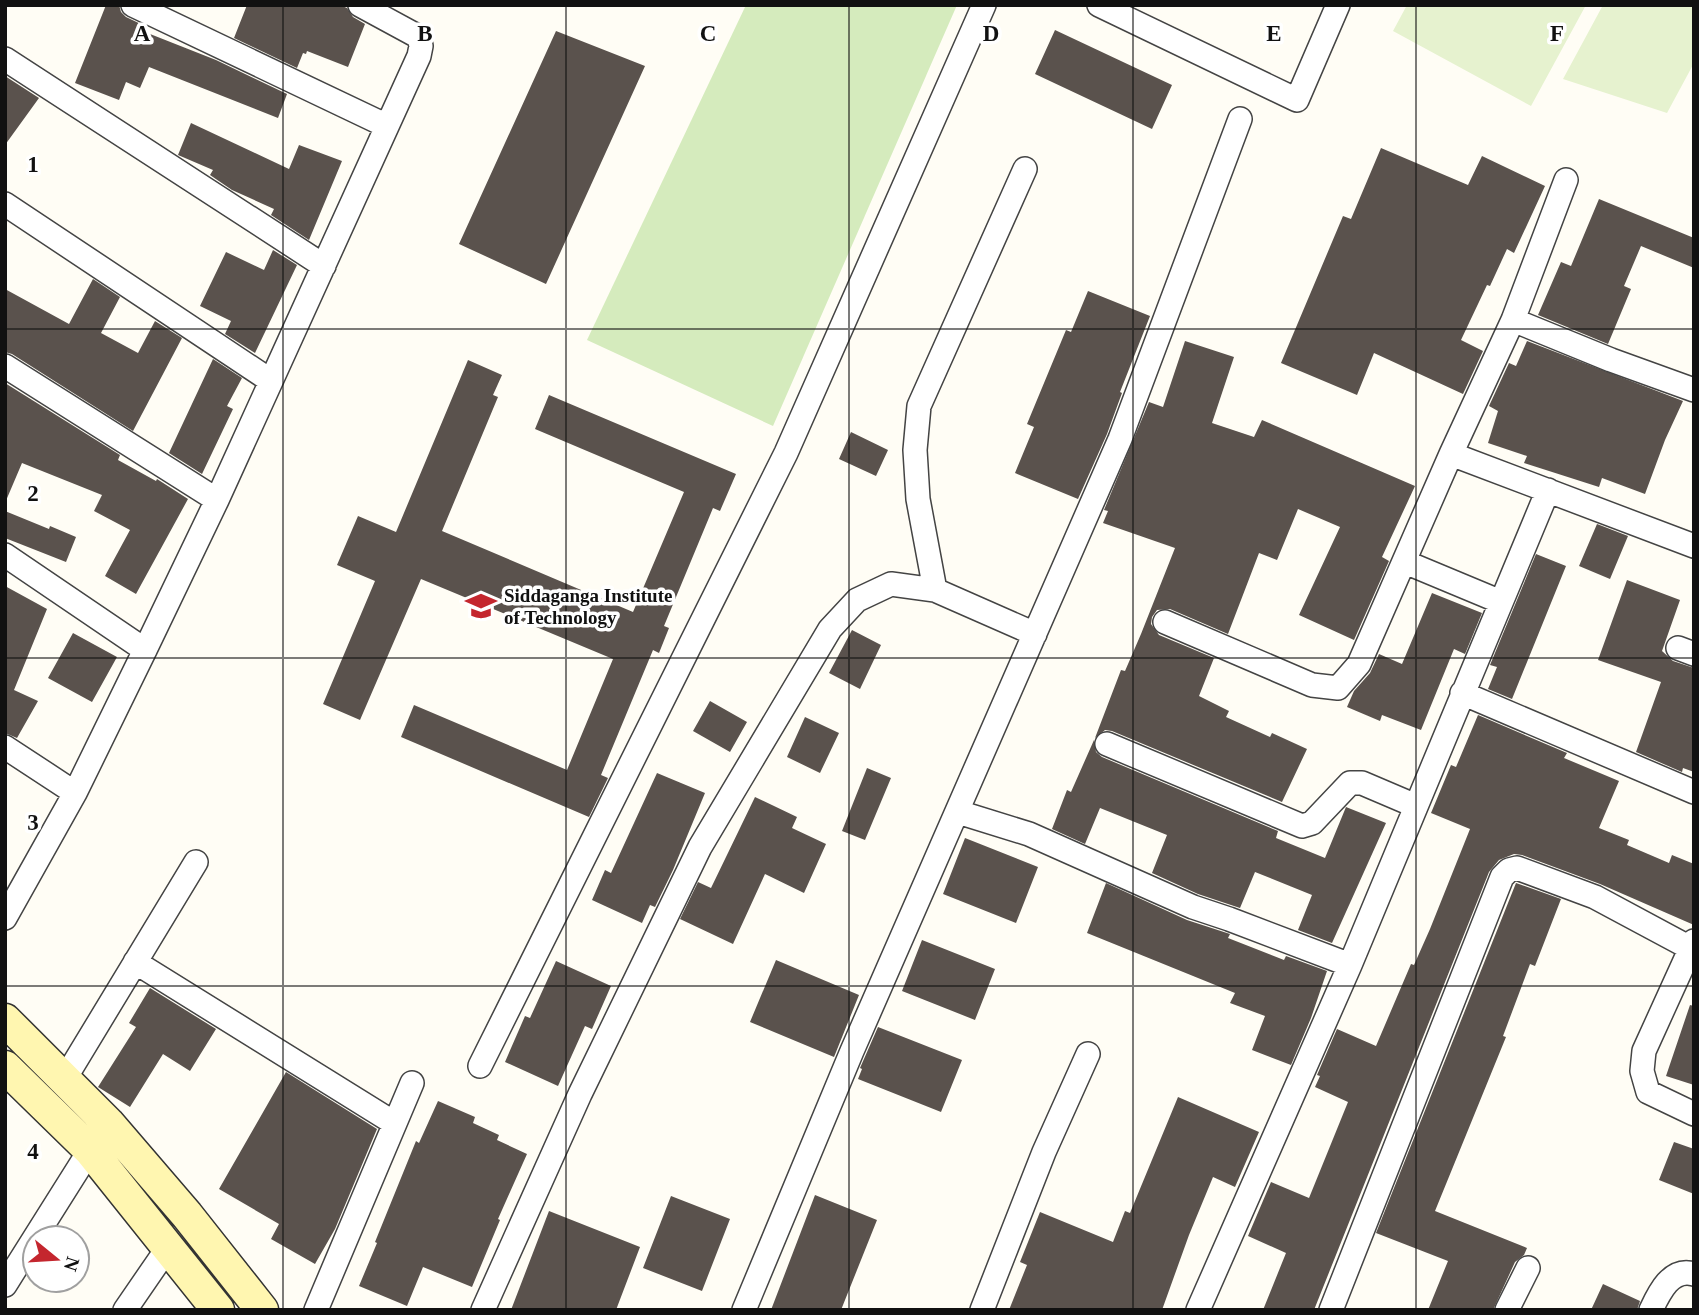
<svg xmlns="http://www.w3.org/2000/svg" width="1699" height="1315" viewBox="0 0 1699 1315" font-family="Georgia,serif">
<style>
.green{fill:#d5ebbd}
.pitch{fill:#e6f2cf}
.building{fill:#5a524d}
.lines{fill:none;stroke-linecap:round;stroke-linejoin:round}
.street-casing{stroke:#444;stroke-width:26}
.secondary-casing{stroke:#333;stroke-width:35}
.street{stroke:#fff;stroke-width:23}
.secondary{stroke:#fff6b0;stroke-width:32}
.grid{fill:none;stroke:#111;stroke-width:2;stroke-opacity:0.55}
.labels{text-anchor:middle;stroke-width:7;stroke-linejoin:round;paint-order:stroke}
.poi-label{font-size:19px;font-weight:bold;fill:#111;stroke:#fff;text-anchor:start}
.grid-label{font-size:23px;text-anchor:middle;font-weight:bold;fill:#111;stroke:#fff;stroke-width:7;stroke-linejoin:round;paint-order:stroke}
</style>
<rect width="100%" height="100%" fill="#fffdf5"/>
<path class="green" d="M 746,5 L 957,5 L 773,426 L 587,340 Z"/>
<path class="pitch" d="M 1407,5 L 1586,5 L 1531,106 L 1393,31 Z
M 1603,5 L 1694,5 L 1694,63 L 1667,113 L 1563,79 Z"/>
<path class="building" d="M 106,5 L 119,5 L 121,12 L 126,17 L 147,27 L 145,32 L 216,60 L 287,94 L 278,118 L 149,67 L 140,88 L 126,82 L 119,100 L 75,83 Z
M 247,5 L 340,5 L 347,8 L 353,17 L 365,24 L 348,67 L 307,51 L 306,54 L 303,53 L 297,68 L 234,38 Z
M 1055,30 L 1172,85 L 1152,129 L 1035,74 Z
M 556,31 L 645,66 L 546,284 L 459,244 Z
M 5,76 L 39,98 L 5,145 Z
M 191,123 L 289,169 L 299,145 L 342,161 L 309,240 L 271,215 L 274,209 L 232,190 L 210,175 L 213,170 L 178,155 Z
M 1381,148 L 1468,185 L 1482,156 L 1545,186 L 1514,253 L 1507,249 L 1490,286 L 1487,285 L 1461,340 L 1483,351 L 1463,394 L 1374,353 L 1357,395 L 1281,363 L 1343,216 L 1351,219 Z
M 1599,199 L 1694,238 L 1694,268 L 1641,246 L 1624,286 L 1631,289 L 1608,344 L 1538,315 L 1561,262 L 1571,266 Z
M 273,250 L 297,265 L 255,353 L 225,334 L 231,321 L 200,306 L 226,252 L 264,270 Z
M 93,279 L 120,297 L 101,333 L 138,353 L 155,321 L 182,338 L 133,431 L 12,354 L 5,352 L 5,289 L 69,324 Z
M 1088,291 L 1150,316 L 1120,392 L 1122,393 L 1107,434 L 1078,499 L 1015,473 L 1034,427 L 1027,424 L 1066,330 L 1071,332 Z
M 1185,341 L 1234,357 L 1212,423 L 1254,437 L 1262,420 L 1415,486 L 1382,557 L 1389,561 L 1354,640 L 1299,615 L 1340,527 L 1298,509 L 1277,560 L 1259,553 L 1228,634 L 1170,609 L 1157,610 L 1152,617 L 1151,624 L 1159,635 L 1214,658 L 1199,696 L 1229,711 L 1226,717 L 1270,737 L 1272,733 L 1307,749 L 1282,802 L 1112,731 L 1105,730 L 1095,738 L 1121,670 L 1125,671 L 1141,634 L 1175,548 L 1103,523 L 1108,511 L 1104,510 L 1149,402 L 1163,407 Z
M 1527,341 L 1683,401 L 1665,440 L 1645,494 L 1602,478 L 1599,487 L 1524,463 L 1527,456 L 1488,443 L 1498,411 L 1489,406 L 1509,363 L 1516,366 Z
M 213,359 L 242,378 L 227,406 L 233,409 L 202,474 L 169,453 Z
M 468,360 L 502,375 L 493,395 L 498,397 L 442,531 L 633,612 L 684,492 L 535,429 L 549,395 L 736,474 L 720,511 L 713,508 L 664,626 L 669,628 L 659,653 L 653,650 L 601,775 L 608,778 L 589,817 L 401,737 L 414,705 L 567,770 L 613,659 L 421,579 L 360,720 L 323,704 L 375,581 L 337,565 L 358,516 L 396,532 Z
M 5,383 L 120,455 L 118,460 L 156,481 L 157,479 L 188,499 L 136,594 L 105,576 L 130,530 L 94,511 L 102,495 L 22,463 L 5,503 Z
M 851,432 L 888,450 L 876,476 L 839,459 Z
M 5,511 L 49,529 L 50,526 L 76,537 L 66,562 L 5,538 Z
M 1597,524 L 1628,536 L 1610,579 L 1579,566 Z
M 1536,554 L 1566,566 L 1512,699 L 1488,689 L 1497,667 L 1490,665 Z
M 1627,580 L 1680,600 L 1662,651 L 1673,661 L 1694,668 L 1694,772 L 1683,768 L 1682,772 L 1636,752 L 1661,682 L 1598,660 Z
M 5,586 L 47,609 L 14,690 L 38,701 L 17,738 L 5,733 Z
M 1432,593 L 1482,613 L 1465,654 L 1454,649 L 1421,730 L 1382,715 L 1380,721 L 1347,707 L 1354,691 L 1370,673 L 1379,654 L 1402,664 Z
M 852,630 L 881,645 L 860,689 L 829,673 Z
M 73,633 L 117,657 L 92,702 L 48,678 Z
M 710,701 L 747,722 L 730,752 L 693,731 Z
M 1478,715 L 1567,753 L 1564,758 L 1619,781 L 1599,828 L 1629,840 L 1627,845 L 1669,863 L 1672,855 L 1694,864 L 1694,925 L 1600,884 L 1522,855 L 1514,854 L 1499,860 L 1489,872 L 1314,1310 L 1263,1310 L 1286,1253 L 1248,1236 L 1271,1182 L 1309,1198 L 1348,1102 L 1315,1087 L 1320,1076 L 1317,1075 L 1337,1029 L 1376,1046 L 1411,964 L 1414,965 L 1430,929 L 1470,829 L 1431,813 L 1451,765 L 1456,767 Z
M 805,717 L 839,733 L 820,773 L 787,757 Z
M 1094,740 L 1096,752 L 1102,757 L 1278,831 L 1276,838 L 1325,858 L 1346,807 L 1386,823 L 1332,943 L 1298,930 L 1312,895 L 1255,872 L 1240,908 L 1198,894 L 1152,873 L 1167,835 L 1100,808 L 1085,844 L 1052,829 L 1067,790 L 1071,792 Z
M 867,768 L 891,778 L 865,840 L 842,831 Z
M 657,773 L 705,793 L 673,870 L 655,907 L 650,905 L 642,923 L 592,900 L 605,870 L 611,873 Z
M 755,797 L 797,817 L 792,828 L 826,844 L 804,893 L 765,874 L 733,944 L 680,919 L 698,882 L 711,888 Z
M 965,838 L 1038,867 L 1016,923 L 943,894 Z
M 1106,883 L 1187,920 L 1230,934 L 1228,938 L 1284,960 L 1286,956 L 1327,971 L 1311,1018 L 1291,1065 L 1252,1050 L 1265,1016 L 1230,1003 L 1235,993 L 1087,933 Z
M 1516,883 L 1561,899 L 1535,966 L 1530,964 L 1503,1036 L 1506,1037 L 1435,1211 L 1527,1248 L 1524,1255 L 1515,1262 L 1493,1310 L 1428,1310 L 1448,1261 L 1376,1233 Z
M 922,940 L 995,969 L 975,1020 L 902,991 Z
M 776,960 L 859,995 L 834,1057 L 750,1022 Z
M 556,961 L 611,986 L 592,1029 L 585,1026 L 558,1086 L 505,1062 L 525,1016 L 530,1018 Z
M 150,988 L 216,1029 L 190,1071 L 163,1054 L 130,1107 L 98,1087 L 136,1027 L 129,1023 Z
M 1690,1005 L 1694,1006 L 1694,1085 L 1666,1076 Z
M 878,1027 L 962,1060 L 941,1112 L 858,1079 L 862,1069 L 860,1068 Z
M 286,1072 L 377,1129 L 335,1229 L 315,1264 L 271,1239 L 279,1224 L 219,1189 Z
M 1178,1097 L 1259,1132 L 1235,1187 L 1213,1177 L 1189,1235 L 1162,1310 L 1009,1310 L 1027,1265 L 1020,1262 L 1040,1212 L 1113,1242 L 1125,1211 L 1130,1213 Z
M 438,1101 L 475,1117 L 473,1123 L 499,1135 L 497,1140 L 527,1154 L 498,1219 L 500,1220 L 472,1287 L 423,1267 L 407,1306 L 359,1286 L 377,1243 L 375,1242 L 416,1141 L 419,1143 Z
M 1674,1142 L 1694,1149 L 1694,1194 L 1659,1180 Z
M 815,1195 L 877,1220 L 841,1310 L 771,1310 Z
M 671,1196 L 730,1219 L 702,1291 L 643,1268 Z
M 549,1211 L 640,1247 L 616,1310 L 511,1310 Z
M 1603,1284 L 1640,1301 L 1637,1310 L 1591,1310 Z"/>
<g class="lines">
<defs>
<path id="street" d="M 133,5 L 387,126
M 1099,5 L 1297,100 L 1338,5
M 5,59 L 324,266
M 5,204 L 271,381
M 1513,320 L 1611,360 L 1694,390
M 5,366 L 217,500
M 1451,454 L 1694,546
M 5,555 L 145,650
M 1405,562 L 1501,602
M 935,590 L 918,499 L 915,450 L 919,406 L 1025,169
M 1165,622 L 1312,685 L 1338,688 L 1359,664 L 1451,454 L 1513,320 L 1566,180
M 1678,648 L 1694,654
M 1462,693 L 1694,792
M 1107,744 L 1302,826 L 1312,823 L 1350,783 L 1362,783 L 1416,806
M 5,747 L 75,793
M 958,812 L 1029,834 L 1193,907 L 1229,919 L 1350,965
M 5,918 L 75,793 L 145,650 L 217,500 L 419,56 L 421,46 L 419,37 L 360,5
M 1694,941 L 1644,1051 L 1642,1071 L 1648,1092 L 1694,1114
M 135,962 L 394,1123
M 480,1066 L 786,453 L 984,5
M 64,1080 L 196,862
M 5,1285 L 90,1150
M 125,1310 L 169,1246
M 316,1310 L 412,1083
M 483,1310 L 580,1094 L 700,847 L 830,629 L 857,600 L 891,584 L 935,590 L 1035,634
M 744,1310 L 852,1051 L 1120,439 L 1240,119
M 982,1310 L 1044,1152 L 1088,1054
M 1198,1310 L 1350,965 L 1548,490
M 1331,1310 L 1502,877 L 1509,870 L 1517,868 L 1595,897 L 1694,950
M 1507,1310 L 1528,1268
M 1651,1310 C 1659,1293 1671,1267 1694,1274"/>
<path id="secondary" d="M 5,1020 L 108,1123 L 187,1215 L 262,1310
M 5,1067 L 90,1150 L 218,1310"/>
</defs>
<use href="#street" class="street-casing"/>
<use href="#secondary" class="secondary-casing"/>
<use href="#street" class="street"/>
<use href="#secondary" class="secondary"/>
</g>
<path class="grid" d="M 283,5 L 283,1310M 566,5 L 566,1310M 849,5 L 849,1310M 1133,5 L 1133,1310M 1416,5 L 1416,1310M 5,329 L 1694,329M 5,658 L 1694,658M 5,986 L 1694,986"/>
<defs>
<symbol id="university-bare" viewBox="-9 -9 18 18"><path d="M0-5L7-2L0 1L-7-2ZM-4 1L0 2.5L4 1V4Q0 6-4 4Z" fill="#c4262e" stroke="#fff" stroke-width="2.5" paint-order="stroke"/></symbol>
</defs>
<g fill-rule="evenodd">
<use href="#university-bare" x="459" y="584" width="44" height="44"/>
</g>
<g class="labels">
<g class="poi-label">
<text x="504" y="602">Siddaganga Institute<tspan x="504" dy="22">of Technology</tspan></text>
</g>
</g>
<g class="grid-label">
<text x="142" y="41">A</text>
<text x="425" y="41">B</text>
<text x="708" y="41">C</text>
<text x="991" y="41">D</text>
<text x="1274" y="41">E</text>
<text x="1557" y="41">F</text>
<text x="33" y="172">1</text>
<text x="33" y="501">2</text>
<text x="33" y="830">3</text>
<text x="33" y="1159">4</text>
</g>
<rect width="1699" height="1315" fill="none" stroke="#111111" stroke-width="14"/>
<g transform="translate(56 1259) rotate(108)"><circle r="33" fill="#ffffff" stroke="#a0a0a0" stroke-width="2"/>
<path d="M0-5L12 26L0 18L-12 26Z" fill="#c4262e"/>
<text y="-10" font-size="19" font-weight="bold" text-anchor="middle" fill="#111111">N</text>
</g>
</svg>
